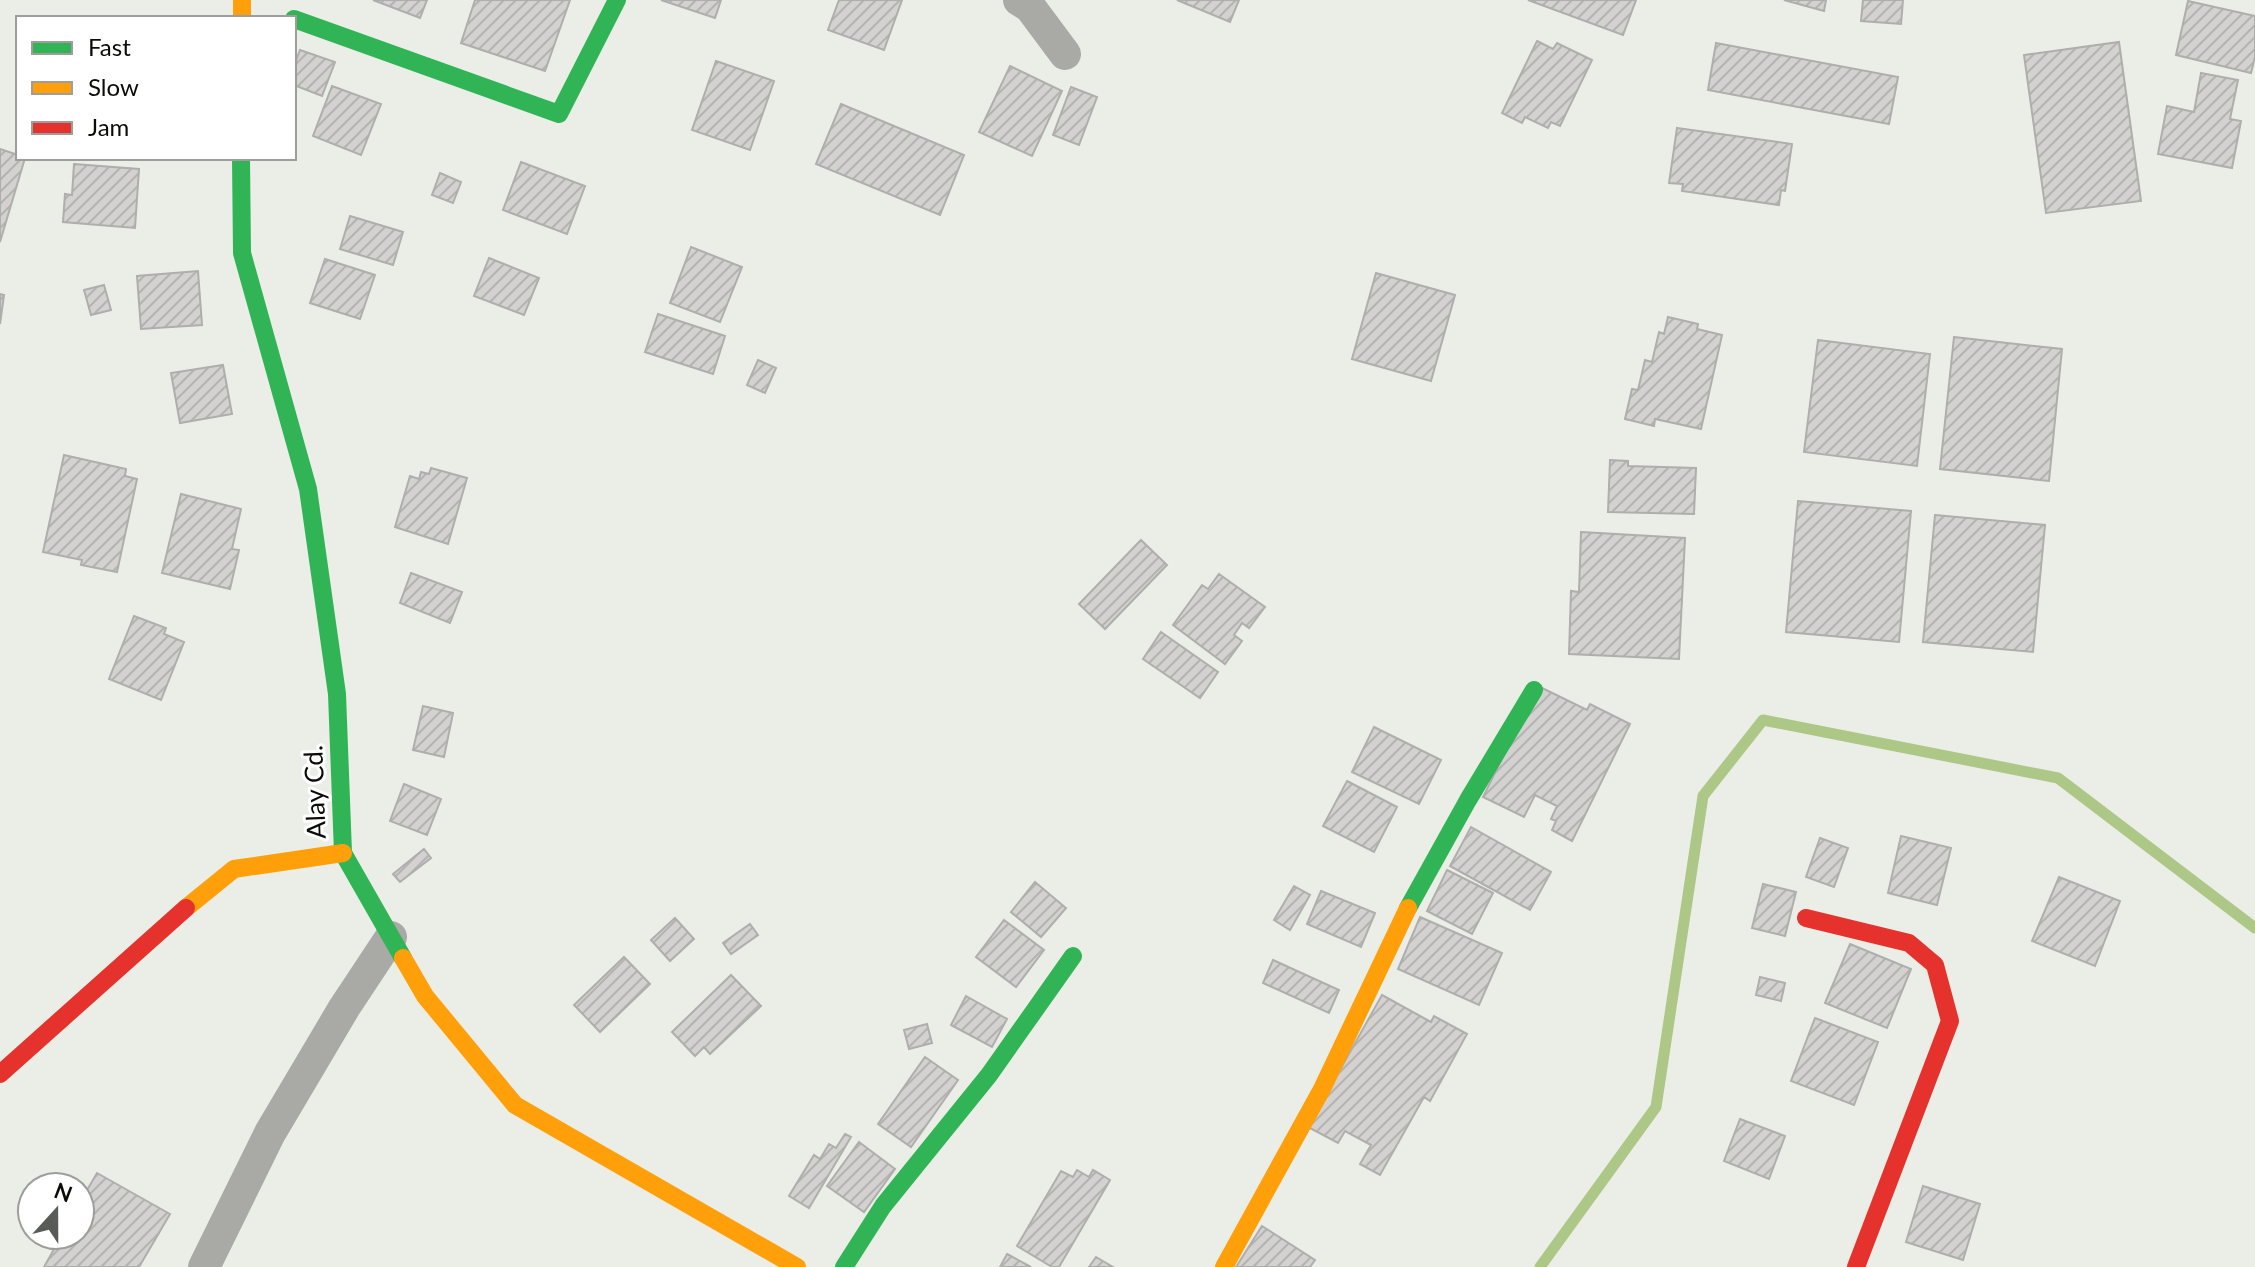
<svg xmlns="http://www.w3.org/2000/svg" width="2255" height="1267" viewBox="0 0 2255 1267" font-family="Lato,sans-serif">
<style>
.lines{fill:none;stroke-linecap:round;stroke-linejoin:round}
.stream{stroke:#adc787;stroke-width:11}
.building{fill:url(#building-hatch);stroke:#aeaeac;stroke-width:2}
.street{stroke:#a9aaa6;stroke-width:32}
.fast{stroke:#30b455;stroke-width:18}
.slow{stroke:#ff9f0a;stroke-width:18}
.jam{stroke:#e5322d;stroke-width:18}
.labels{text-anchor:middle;stroke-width:6;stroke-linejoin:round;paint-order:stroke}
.street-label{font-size:26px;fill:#0a0c08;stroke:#fff}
</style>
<defs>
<pattern id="building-hatch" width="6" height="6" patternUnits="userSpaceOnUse" patternTransform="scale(2)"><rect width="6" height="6" fill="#d4d2d1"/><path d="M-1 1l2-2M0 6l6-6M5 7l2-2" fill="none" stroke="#b5b3b2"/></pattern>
</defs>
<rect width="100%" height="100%" fill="#ebeee6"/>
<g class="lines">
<path class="stream" d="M 1540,1267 L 1656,1107 L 1703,796 L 1763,720 L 2058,778 L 2255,928"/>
</g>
<path class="building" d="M 373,0 L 427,0 L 420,18 Z
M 475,0 L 570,0 L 545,71 L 461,43 Z
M 661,0 L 721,0 L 715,18 Z
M 839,0 L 902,0 L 884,50 L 828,30 Z
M 1177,0 L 1239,0 L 1230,22 Z
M 1528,0 L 1636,0 L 1623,35 Z
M 1784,0 L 1826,0 L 1824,11 Z
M 1863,0 L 1903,0 L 1901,24 L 1861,21 Z
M 2188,1 L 2255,16 L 2255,57 L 2251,73 L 2176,55 Z
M 1537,41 L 1553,49 L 1557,43 L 1592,60 L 1560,126 L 1551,122 L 1548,128 L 1525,117 L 1522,123 L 1502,113 Z
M 2119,42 L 2141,201 L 2046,213 L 2024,55 Z
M 1716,43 L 1898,77 L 1889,124 L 1708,90 Z
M 300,50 L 335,62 L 322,96 L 294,85 L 294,66 Z
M 716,61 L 774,81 L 750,150 L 692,130 Z
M 1010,66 L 1062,91 L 1032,156 L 979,132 Z
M 2201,73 L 2238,80 L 2230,119 L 2241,121 L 2232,168 L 2158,154 L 2167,106 L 2194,112 Z
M 332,86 L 381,104 L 361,155 L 313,136 Z
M 1071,87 L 1097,97 L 1079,145 L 1053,135 Z
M 841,104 L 964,155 L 940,215 L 816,164 Z
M 1677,128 L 1792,144 L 1785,191 L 1781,190 L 1779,205 L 1682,191 L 1683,184 L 1669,183 Z
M 0,149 L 18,155 L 18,158 L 25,158 L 0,242 Z
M 521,162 L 585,186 L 567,234 L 503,210 Z
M 74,164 L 139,169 L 135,228 L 63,222 L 65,194 L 72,195 Z
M 440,173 L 461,182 L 453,203 L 432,195 Z
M 350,216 L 403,232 L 393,265 L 340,249 Z
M 691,247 L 742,267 L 720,322 L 670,303 Z
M 489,258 L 539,278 L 524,315 L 474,296 Z
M 325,259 L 375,275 L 360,319 L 310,303 Z
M 198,271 L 202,325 L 141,329 L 137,276 Z
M 1376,273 L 1455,295 L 1431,381 L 1352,359 Z
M 104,285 L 111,310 L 91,315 L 84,290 Z
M 0,294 L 4,295 L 0,324 Z
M 658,314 L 725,336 L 713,374 L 645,352 Z
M 1668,317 L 1698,324 L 1697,329 L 1722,335 L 1701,429 L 1655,419 L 1654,426 L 1625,419 L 1632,389 L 1638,390 L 1645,360 L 1652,362 L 1659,332 L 1664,334 Z
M 1954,337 L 2062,349 L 2049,481 L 1940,469 Z
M 1818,340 L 1930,354 L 1917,466 L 1804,452 Z
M 758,360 L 776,368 L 765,393 L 747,385 Z
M 223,365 L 232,414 L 180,423 L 171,373 Z
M 64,455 L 126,469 L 125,476 L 137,479 L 117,572 L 81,565 L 82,560 L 43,552 Z
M 1610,460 L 1628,461 L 1628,466 L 1696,468 L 1694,514 L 1608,512 Z
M 431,468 L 467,478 L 448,544 L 395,527 L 410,476 L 419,479 L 421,472 L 429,474 Z
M 181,494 L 241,509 L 232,549 L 239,550 L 230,589 L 162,573 Z
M 1798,501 L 1911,511 L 1899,642 L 1786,632 Z
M 1935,515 L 2045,525 L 2033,652 L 1923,642 Z
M 1581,532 L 1685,538 L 1679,659 L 1569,654 L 1571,591 L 1579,592 Z
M 1141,540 L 1167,565 L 1105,629 L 1079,604 Z
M 411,573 L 462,592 L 450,623 L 400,603 Z
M 1219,574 L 1265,607 L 1249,628 L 1242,623 L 1234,635 L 1242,641 L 1225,664 L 1173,625 L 1202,585 L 1208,589 Z
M 134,616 L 166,628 L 164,634 L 184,642 L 161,700 L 109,679 Z
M 1161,632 L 1218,672 L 1200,698 L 1143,659 Z
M 1538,686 L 1587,710 L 1590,704 L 1630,724 L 1572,841 L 1552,830 L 1556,821 L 1551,819 L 1557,806 L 1535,795 L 1524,817 L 1483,797 Z
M 423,706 L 453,713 L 444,757 L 413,750 Z
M 1374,727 L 1441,760 L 1419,804 L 1352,772 Z
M 1347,781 L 1397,807 L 1374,852 L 1323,826 Z
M 404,784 L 441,799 L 427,835 L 390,821 Z
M 1471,827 L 1551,872 L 1530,910 L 1450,866 Z
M 1901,836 L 1951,848 L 1937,905 L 1888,893 Z
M 1820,838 L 1848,848 L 1834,887 L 1806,877 Z
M 424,849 L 431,858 L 400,882 L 393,874 Z
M 1447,870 L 1493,893 L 1472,934 L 1427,911 Z
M 2059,877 L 2120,901 L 2095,966 L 2032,941 Z
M 1035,882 L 1066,908 L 1041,937 L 1011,912 Z
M 1763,884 L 1796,892 L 1785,936 L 1752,928 Z
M 1294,886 L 1310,895 L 1290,930 L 1274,920 Z
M 1321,891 L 1375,913 L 1361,947 L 1307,924 Z
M 1420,917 L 1502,953 L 1479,1005 L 1398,969 Z
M 675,918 L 694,939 L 670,961 L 651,940 Z
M 1004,920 L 1044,950 L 1016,987 L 976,957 Z
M 750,924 L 758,935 L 731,954 L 723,943 Z
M 1850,944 L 1911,969 L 1887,1028 L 1825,1003 Z
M 624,957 L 650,984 L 600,1032 L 574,1005 Z
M 1273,960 L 1339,990 L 1329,1013 L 1263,983 Z
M 731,975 L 761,1006 L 710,1054 L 704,1047 L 695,1056 L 672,1032 Z
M 1760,977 L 1785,983 L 1781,1001 L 1756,995 Z
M 1382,995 L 1431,1022 L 1434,1016 L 1467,1034 L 1430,1101 L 1424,1097 L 1380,1175 L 1360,1164 L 1371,1145 L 1345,1131 L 1338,1143 L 1308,1127 Z
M 966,996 L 1007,1019 L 992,1047 L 951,1025 Z
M 1815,1018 L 1878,1042 L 1854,1105 L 1791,1081 Z
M 927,1024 L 932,1043 L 909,1049 L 904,1030 Z
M 925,1057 L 958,1080 L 911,1147 L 878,1124 Z
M 1740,1119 L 1785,1136 L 1769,1179 L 1724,1161 Z
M 845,1134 L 851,1137 L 809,1208 L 789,1196 L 814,1155 L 820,1159 L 829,1144 L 836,1148 Z
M 859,1142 L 895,1169 L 864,1212 L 827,1186 Z
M 1077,1170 L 1089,1177 L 1093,1170 L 1110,1180 L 1059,1267 L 1052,1267 L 1017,1246 L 1061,1171 L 1073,1177 Z
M 97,1173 L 170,1214 L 139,1267 L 44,1267 L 62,1235 L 80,1235 L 80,1202 Z
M 1923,1186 L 1980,1204 L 1963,1260 L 1906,1242 Z
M 1262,1226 L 1315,1260 L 1310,1267 L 1236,1267 Z
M 1007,1254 L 1031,1267 L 1000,1267 Z
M 1096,1257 L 1113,1267 L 1089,1267 Z"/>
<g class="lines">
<path class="street" d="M 1019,0 L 1030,7 L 1065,54
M 204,1267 L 270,1133 L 344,1008 L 391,937"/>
<path class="fast" d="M 294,19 L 559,114 L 617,0
M 241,158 L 242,253 L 308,489 L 337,694 L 343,853 L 403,958
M 1408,908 L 1468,800 L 1534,690
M 844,1267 L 883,1206 L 989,1075 L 1073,956"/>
<path class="slow" d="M 242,0 L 242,18
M 186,908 L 234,869 L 343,853
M 403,958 L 425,996 L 515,1105 L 797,1267
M 1224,1267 L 1322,1089 L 1408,908"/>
<path class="jam" d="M 1806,918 L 1909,943 L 1935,965 L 1950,1021 L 1856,1267
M 0,1074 L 186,908"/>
</g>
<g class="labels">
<g class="street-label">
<text transform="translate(315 792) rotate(-92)" y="9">Alay Cd.</text>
</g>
</g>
<rect x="16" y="16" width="280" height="144" fill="#ffffff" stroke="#9d9e9c" stroke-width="2"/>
<rect x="32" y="42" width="40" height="12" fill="#30b455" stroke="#9d9e9c" stroke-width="2"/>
<text x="88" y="56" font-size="24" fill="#0a0c08">Fast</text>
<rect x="32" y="82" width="40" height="12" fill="#ff9f0a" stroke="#9d9e9c" stroke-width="2"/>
<text x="88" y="96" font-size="24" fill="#0a0c08">Slow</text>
<rect x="32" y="122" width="40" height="12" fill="#e5322d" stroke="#9d9e9c" stroke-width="2"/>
<text x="88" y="136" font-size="24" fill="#0a0c08">Jam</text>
<g transform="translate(56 1211) rotate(21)"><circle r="38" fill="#ffffff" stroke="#9d9e9c" stroke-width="2"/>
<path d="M0-6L14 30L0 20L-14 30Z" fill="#595b56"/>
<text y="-12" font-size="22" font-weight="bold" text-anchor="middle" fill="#0a0c08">N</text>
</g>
</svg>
